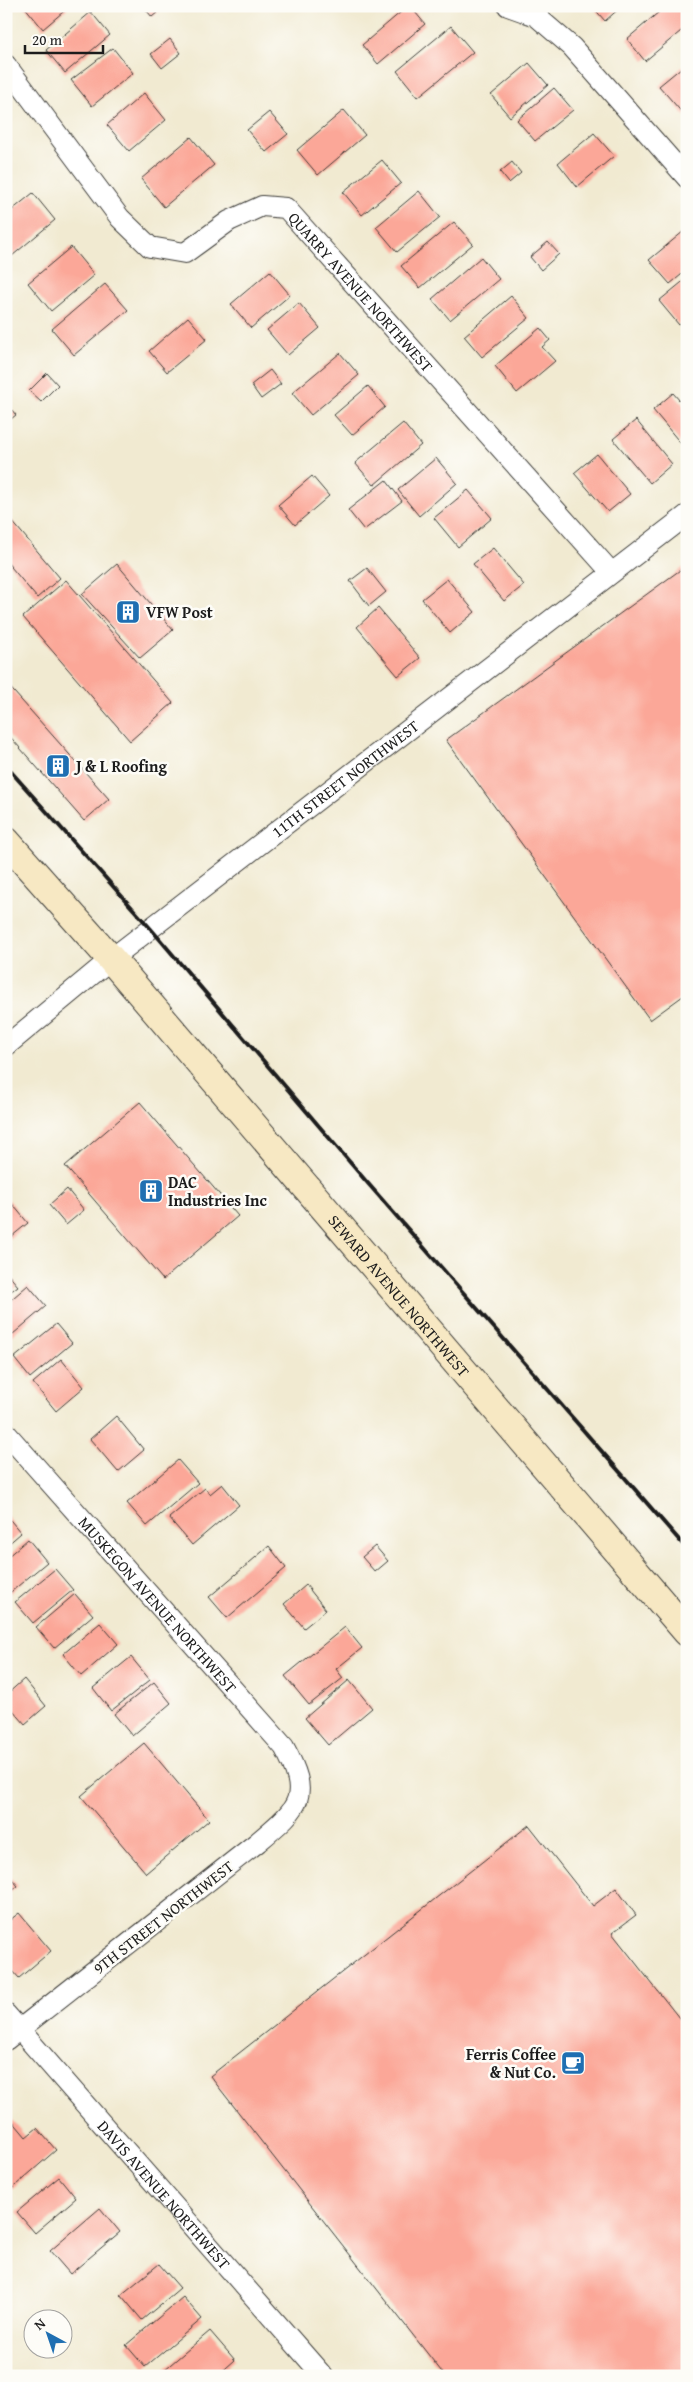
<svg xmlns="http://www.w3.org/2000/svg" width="693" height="2382" viewBox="0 0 693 2382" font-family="'Gentium Book Plus',serif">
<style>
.building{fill:#fba798}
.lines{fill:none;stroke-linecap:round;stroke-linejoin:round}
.street-casing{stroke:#3c3b37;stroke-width:22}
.secondary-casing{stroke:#3c3b37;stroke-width:30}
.street{stroke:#fff;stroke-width:20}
.secondary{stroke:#f7e8c3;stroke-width:28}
.rail{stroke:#1c1c1c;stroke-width:4}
.labels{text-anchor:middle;stroke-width:5;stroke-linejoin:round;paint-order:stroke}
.street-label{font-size:16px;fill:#1c1c1c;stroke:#fdfcf7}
.poi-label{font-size:16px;font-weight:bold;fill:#1c1c1c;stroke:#fdfcf7;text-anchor:start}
</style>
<rect width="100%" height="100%" fill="#fdfcf7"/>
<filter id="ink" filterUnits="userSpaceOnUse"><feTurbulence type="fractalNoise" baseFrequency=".02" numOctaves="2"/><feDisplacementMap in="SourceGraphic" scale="10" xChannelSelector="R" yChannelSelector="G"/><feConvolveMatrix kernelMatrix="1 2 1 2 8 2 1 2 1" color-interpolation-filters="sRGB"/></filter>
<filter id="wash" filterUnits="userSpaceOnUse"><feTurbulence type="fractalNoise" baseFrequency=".0096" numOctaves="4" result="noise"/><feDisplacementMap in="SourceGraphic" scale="20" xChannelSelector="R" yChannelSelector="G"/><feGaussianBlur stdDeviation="1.12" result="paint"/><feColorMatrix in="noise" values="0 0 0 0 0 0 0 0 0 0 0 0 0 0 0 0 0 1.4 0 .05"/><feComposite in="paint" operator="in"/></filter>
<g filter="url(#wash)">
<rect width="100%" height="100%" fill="#f1ead1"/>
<g id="blocks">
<path class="building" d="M 24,6 L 70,6 L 43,29 Z
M 143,6 L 165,6 L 152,17 Z
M 408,6 L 410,6 L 425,24 L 378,64 L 362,45 Z
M 592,6 L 622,6 L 605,21 Z
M 666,6 L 678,6 L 687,17 L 687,26 L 645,61 L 627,39 Z
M 91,12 L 110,35 L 65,73 L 46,50 Z
M 451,26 L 473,52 L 418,97 L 397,71 Z
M 170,39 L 181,53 L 162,68 L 151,54 Z
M 113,48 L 133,73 L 92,106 L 71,80 Z
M 529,63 L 548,85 L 510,117 L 491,95 Z
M 687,63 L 687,116 L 686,117 L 659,86 Z
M 554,88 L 573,110 L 535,141 L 517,120 Z
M 144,93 L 166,120 L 129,151 L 107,125 Z
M 344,110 L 365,135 L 318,175 L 297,150 Z
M 269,112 L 288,134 L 266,152 L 247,130 Z
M 594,133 L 614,156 L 577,187 L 558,163 Z
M 191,137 L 214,165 L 164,207 L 141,179 Z
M 382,160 L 401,183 L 362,215 L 343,192 Z
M 512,162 L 521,173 L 509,183 L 500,172 Z
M 419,191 L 440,217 L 397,252 L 376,227 Z
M 33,193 L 55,220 L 6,261 L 6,215 Z
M 454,222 L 473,244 L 420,288 L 401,266 Z
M 684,231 L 687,234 L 687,270 L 670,284 L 649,260 Z
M 548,242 L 559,254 L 541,270 L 530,257 Z
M 71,247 L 94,275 L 51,311 L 28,283 Z
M 481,257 L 499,279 L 450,320 L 432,299 Z
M 270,271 L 290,295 L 251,328 L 231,304 Z
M 687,278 L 687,319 L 679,325 L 659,301 Z
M 105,284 L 128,310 L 74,355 L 52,329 Z
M 511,296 L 529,318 L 482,357 L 464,336 Z
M 299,303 L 320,328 L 288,355 L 267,330 Z
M 188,317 L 207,339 L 167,372 L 149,351 Z
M 540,328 L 550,340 L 542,347 L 555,361 L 517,393 L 495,366 Z
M 340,353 L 359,375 L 311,415 L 292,393 Z
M 270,370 L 281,384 L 261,399 L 251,385 Z
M 47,373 L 58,385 L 41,402 L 29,391 Z
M 368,386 L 385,407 L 352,435 L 334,415 Z
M 673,393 L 687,409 L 687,451 L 653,410 Z
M 6,403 L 16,415 L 6,423 Z
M 636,420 L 672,464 L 650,483 L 613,439 Z
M 403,423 L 421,445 L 374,485 L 355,463 Z
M 597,454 L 630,494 L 608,512 L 574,473 Z
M 436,458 L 457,483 L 419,516 L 398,490 Z
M 312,476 L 329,496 L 295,525 L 278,505 Z
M 386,480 L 402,501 L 364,530 L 348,510 Z
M 468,490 L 492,518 L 458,547 L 434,518 Z
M 6,514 L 60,578 L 37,598 L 6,561 Z
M 493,548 L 524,585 L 504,601 L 473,564 Z
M 117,564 L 173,630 L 140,658 L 82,594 Z
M 687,565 L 687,993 L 650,1020 L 446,740 Z
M 367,568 L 386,592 L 369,606 L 350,581 Z
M 447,579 L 475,612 L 450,633 L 422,599 Z
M 66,580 L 173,703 L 130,741 L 23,617 Z
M 378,608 L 420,658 L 398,676 L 357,627 Z
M 6,683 L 109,799 L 84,821 L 6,732 Z
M 140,1102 L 238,1216 L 163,1280 L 65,1166 Z
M 67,1189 L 84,1210 L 66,1225 L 49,1205 Z
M 9,1200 L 28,1223 L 6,1241 L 6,1202 Z
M 6,1272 L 18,1286 L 6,1295 Z
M 28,1285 L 46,1306 L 6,1340 L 6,1304 Z
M 56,1324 L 72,1343 L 30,1378 L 14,1358 Z
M 61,1359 L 84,1387 L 56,1411 L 33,1383 Z
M 116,1416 L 144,1450 L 118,1472 L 90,1439 Z
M 178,1460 L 198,1483 L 147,1526 L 127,1503 Z
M 222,1484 L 239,1505 L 192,1545 L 169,1518 L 205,1488 L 210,1494 Z
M 6,1515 L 21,1533 L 6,1546 Z
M 28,1539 L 47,1562 L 6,1596 L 6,1558 Z
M 269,1546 L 286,1568 L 227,1618 L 209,1597 Z
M 375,1546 L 388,1561 L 375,1572 L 362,1557 Z
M 55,1569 L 73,1590 L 33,1623 L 15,1602 Z
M 306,1585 L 326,1610 L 304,1628 L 284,1604 Z
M 75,1594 L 93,1615 L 54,1648 L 36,1627 Z
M 100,1623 L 118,1644 L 81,1676 L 63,1654 Z
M 345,1627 L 362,1648 L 336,1669 L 343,1678 L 309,1705 L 285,1676 Z
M 131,1657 L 150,1680 L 111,1711 L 93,1688 Z
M 24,1679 L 46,1706 L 25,1724 L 6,1702 L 6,1695 Z
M 349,1680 L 372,1708 L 328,1745 L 305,1718 Z
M 154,1682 L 171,1703 L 132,1736 L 114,1714 Z
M 144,1743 L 209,1820 L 146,1873 L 81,1796 Z
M 529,1825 L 593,1906 L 616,1888 L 636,1915 L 612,1933 L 687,2028 L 687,2376 L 445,2376 L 210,2076 Z
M 6,1872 L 18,1886 L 6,1896 Z
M 19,1913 L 51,1951 L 19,1978 L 6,1963 L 6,1923 Z
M 6,2113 L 26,2137 L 37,2128 L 56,2150 L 8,2192 Z
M 59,2177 L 76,2198 L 35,2233 L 17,2212 Z
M 100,2208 L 120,2232 L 70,2274 L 50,2251 Z
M 159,2264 L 180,2288 L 142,2320 L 121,2295 Z
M 183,2297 L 202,2319 L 145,2367 L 126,2345 Z
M 210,2331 L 235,2360 L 217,2376 L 157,2376 Z"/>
</g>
</g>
<g filter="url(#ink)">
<use href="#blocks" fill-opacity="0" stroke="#3c3b37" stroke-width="1"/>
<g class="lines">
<defs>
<g id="street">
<path d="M 508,6 L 536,16 L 572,47 L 687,178"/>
<path id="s1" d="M 6,65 L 120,218 L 150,247 L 185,253 L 229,221 L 262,206 L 286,208 L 611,572"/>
<path id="s2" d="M 6,1046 L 111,959 L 687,515"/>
<path id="s3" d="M 6,1433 L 284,1747 C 312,1798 299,1807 258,1842 L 6,2040"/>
<path id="s4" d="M 6,2014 L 323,2376"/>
</g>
<g id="secondary">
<path id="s5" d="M 6,841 L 111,959 L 687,1632"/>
</g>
</defs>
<use href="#street" class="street-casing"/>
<use href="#secondary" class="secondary-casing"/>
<use href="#street" class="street"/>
<use href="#secondary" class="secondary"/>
<path class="rail" d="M 6,766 L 151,929 L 365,1180 L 687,1549"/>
</g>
</g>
<defs>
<symbol id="building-square" viewBox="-11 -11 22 22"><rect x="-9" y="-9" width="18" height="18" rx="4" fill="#1f6fb2" stroke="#fdfcf7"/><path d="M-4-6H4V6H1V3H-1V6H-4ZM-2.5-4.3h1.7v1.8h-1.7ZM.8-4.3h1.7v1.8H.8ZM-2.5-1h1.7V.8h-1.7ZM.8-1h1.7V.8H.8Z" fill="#fff"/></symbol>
<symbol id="cafe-square" viewBox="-11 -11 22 22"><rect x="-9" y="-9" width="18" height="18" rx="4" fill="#1f6fb2" stroke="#fdfcf7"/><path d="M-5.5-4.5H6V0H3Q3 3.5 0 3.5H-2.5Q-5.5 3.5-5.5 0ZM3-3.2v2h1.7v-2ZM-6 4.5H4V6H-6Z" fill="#fff"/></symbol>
</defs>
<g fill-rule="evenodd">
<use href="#building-square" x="114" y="598" width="28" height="28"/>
<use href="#building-square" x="44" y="752" width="28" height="28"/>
<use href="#building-square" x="137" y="1177" width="28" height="28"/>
<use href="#cafe-square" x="559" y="2049" width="28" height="28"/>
</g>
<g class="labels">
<g class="street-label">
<text dy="6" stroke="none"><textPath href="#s1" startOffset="495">QUARRY AVENUE NORTHWEST</textPath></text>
<text dy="6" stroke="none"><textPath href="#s2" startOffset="432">11TH STREET NORTHWEST</textPath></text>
<text dy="6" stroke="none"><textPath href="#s5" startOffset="601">SEWARD AVENUE NORTHWEST</textPath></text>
<text dy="6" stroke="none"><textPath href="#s3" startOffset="229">MUSKEGON AVENUE NORTHWEST</textPath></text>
<text transform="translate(163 1917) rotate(-38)" y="6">9TH STREET NORTHWEST</text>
<text dy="6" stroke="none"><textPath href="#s4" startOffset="240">DAVIS AVENUE NORTHWEST</textPath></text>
</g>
<g class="poi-label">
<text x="146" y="618">VFW Post</text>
<text x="76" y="772">J &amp; L Roofing</text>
<text x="168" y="1188">DAC<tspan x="168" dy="18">Industries Inc</tspan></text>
<text x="556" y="2060" text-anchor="end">Ferris Coffee<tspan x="556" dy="18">&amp; Nut Co.</tspan></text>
</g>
</g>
<rect width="693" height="2382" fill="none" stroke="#fdfcf7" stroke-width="25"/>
<g transform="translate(48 2334) rotate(320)"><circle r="24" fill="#fdfcf7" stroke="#a3a29f"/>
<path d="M0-4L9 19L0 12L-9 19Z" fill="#1f6fb2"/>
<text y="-8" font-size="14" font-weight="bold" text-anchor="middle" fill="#1c1c1c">N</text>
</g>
<path d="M25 45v8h78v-8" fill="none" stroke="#1c1c1c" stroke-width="2.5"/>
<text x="32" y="45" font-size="15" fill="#1c1c1c" stroke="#fdfcf7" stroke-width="4" paint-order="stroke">20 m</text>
</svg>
